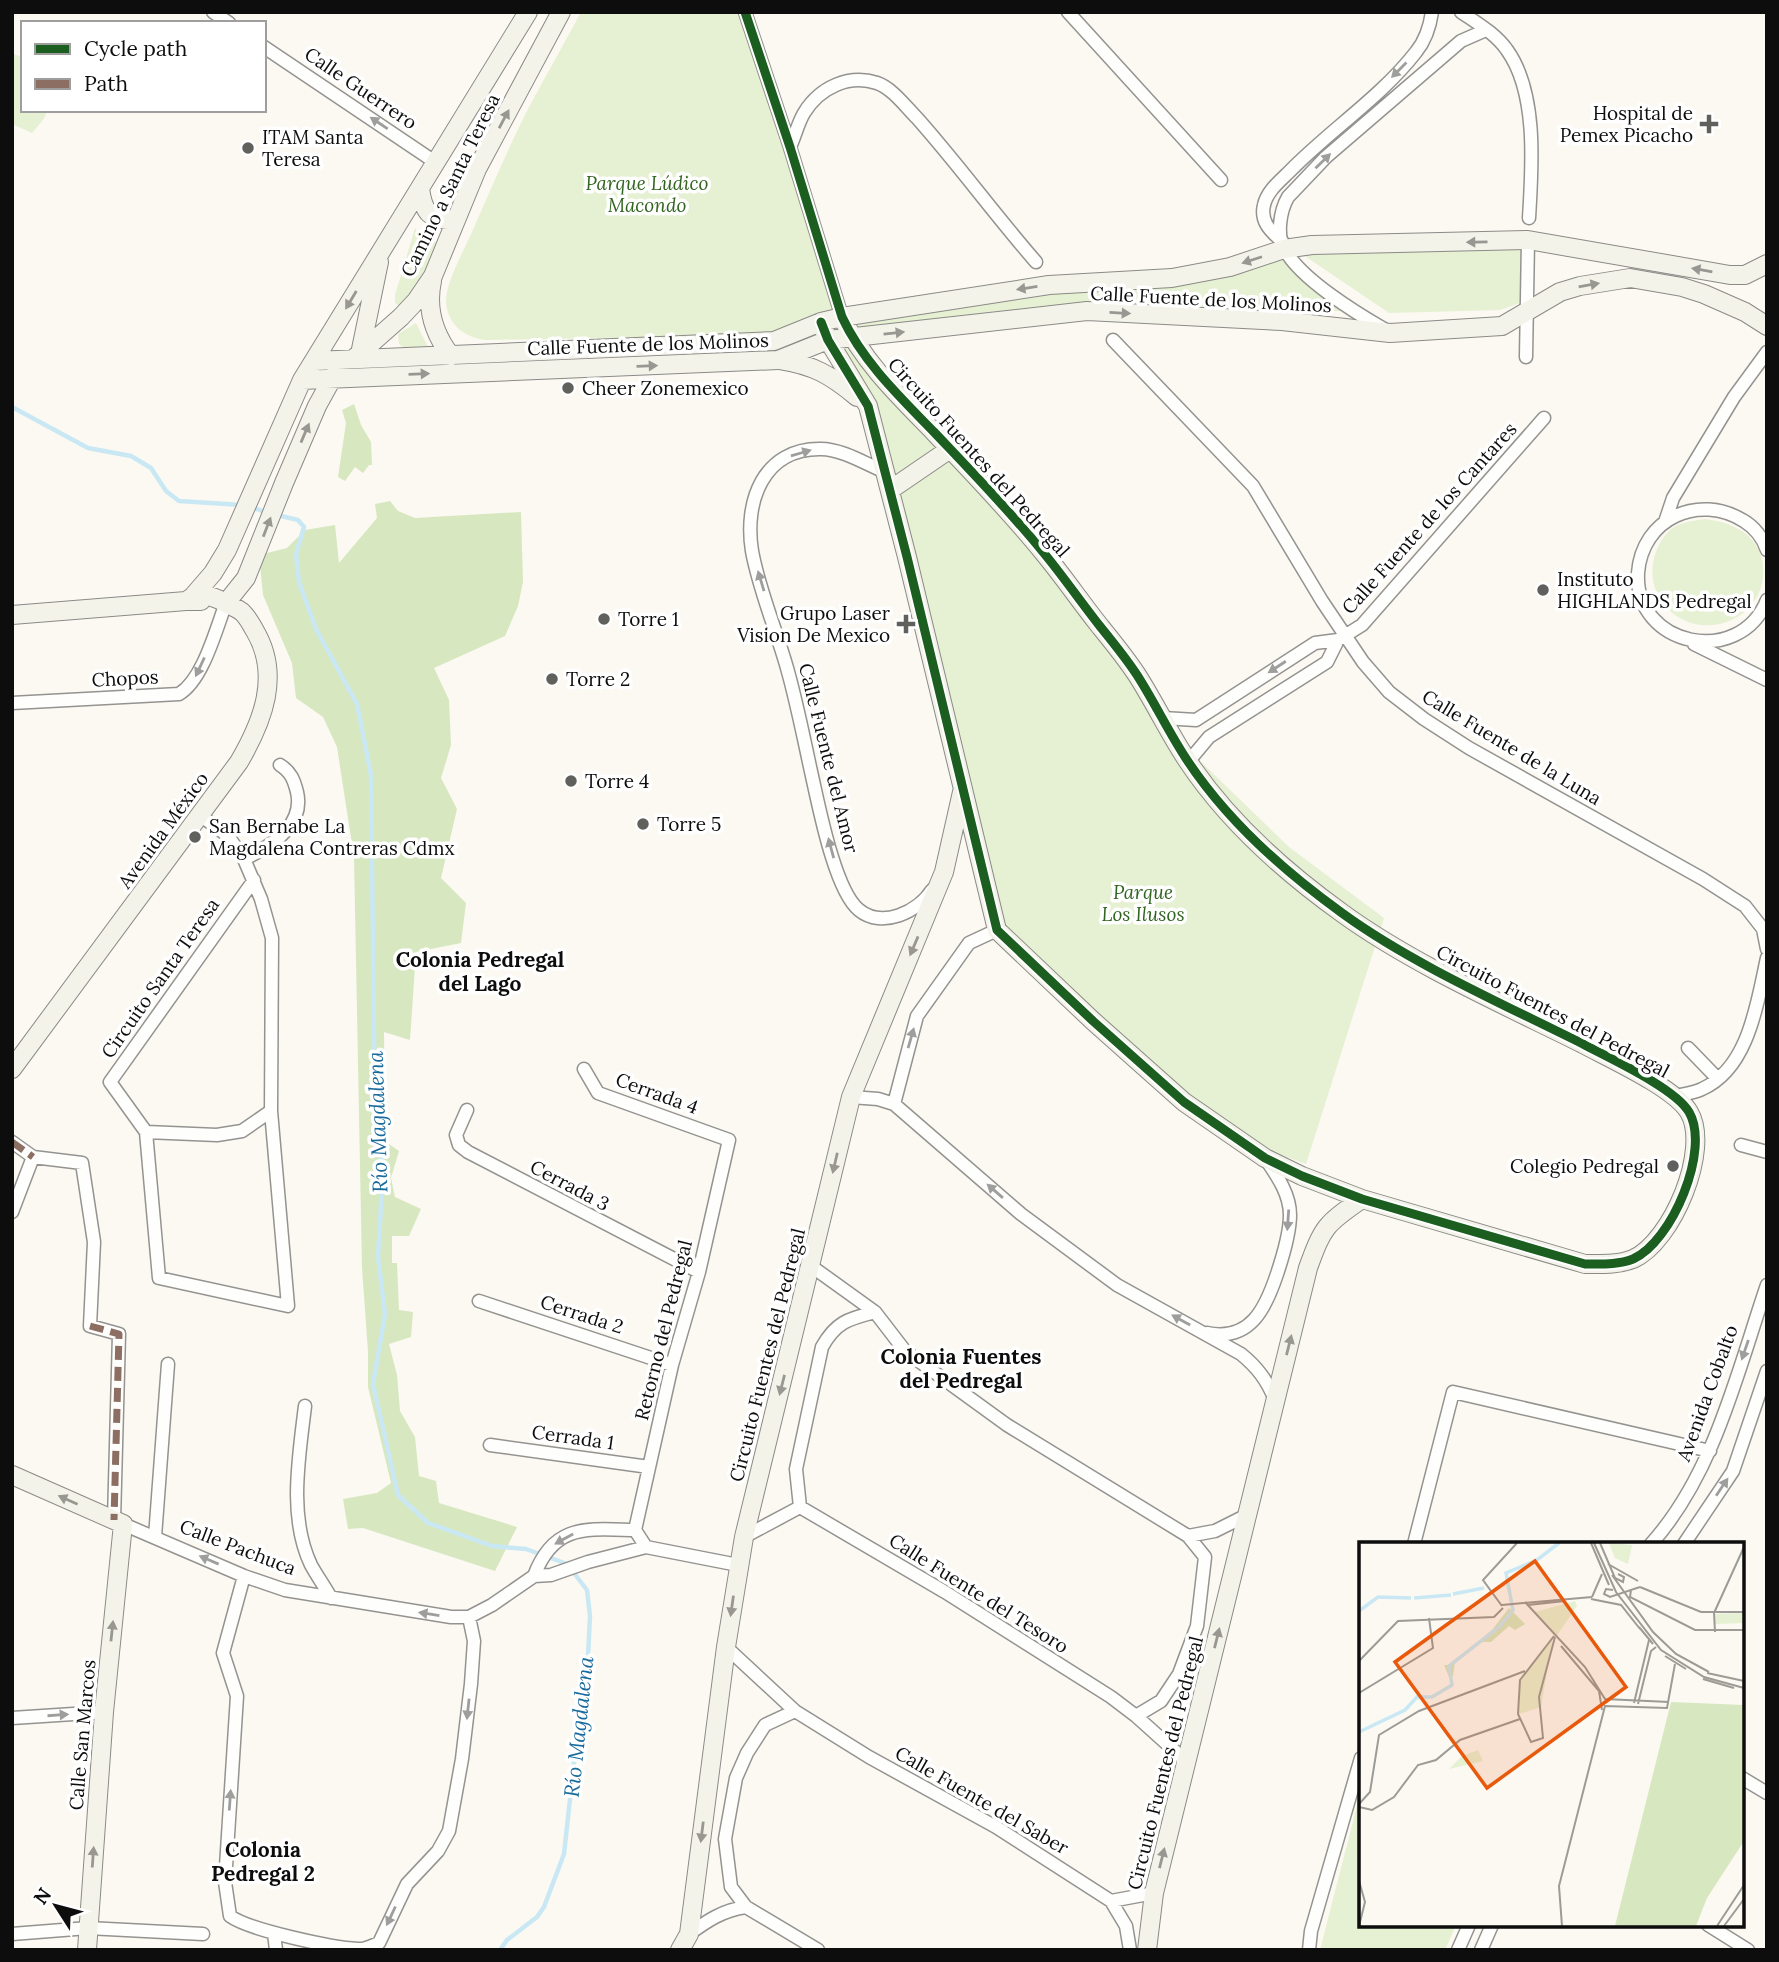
<svg xmlns="http://www.w3.org/2000/svg" width="1779" height="1962" viewBox="0 0 1779 1962" font-family="Lora,serif">
<style>
.green{fill:#e6f0d2}
.forest{fill:#d7e7c0}
.lines{fill:none;stroke-linecap:round;stroke-linejoin:round}
.stream{stroke:#c9e8f4;stroke-width:4.5}
.street-casing{stroke:#949390;stroke-width:15}
.secondary-casing{stroke:#8b8a87;stroke-width:20}
.street{stroke:#fefefd;stroke-width:12}
.secondary{stroke:#f4f3ea;stroke-width:18}
.quiet{stroke:#8d6e63;stroke-width:7;stroke-dasharray:14 7;stroke-linecap:butt}
.cycleway-casing{stroke:#fff;stroke-width:13}
.cycleway{stroke:#1b5e20;stroke-width:9}
.oneway{fill:#9e9e9d}
.oneway2{fill:#989792}
.poi-dot{fill:#60605d;stroke:#fff;stroke-width:2.5}
.labels{text-anchor:middle;stroke-width:7;stroke-linejoin:round;paint-order:stroke}
.street-label{font-size:19px;fill:#0d0d0d;stroke:#fff}
.poi-label{font-size:19px;fill:#0d0d0d;stroke:#fff;text-anchor:start}
.park-label{font-size:19px;font-style:italic;fill:#31641f;stroke:#fff}
.neighbourhood-label{font-size:21px;font-weight:bold;fill:#0d0d0d;stroke:#fff}
.water-label{font-size:21px;font-style:italic;fill:#196b9d;stroke:#fff}
.inset-river{fill:none;stroke:#c9e8f4;stroke-width:3.5}
.inset-road{fill:none;stroke:#9c9b96;stroke-width:2}
.view{fill:#e8590c;fill-opacity:0.15;stroke:#e8590c;stroke-width:3.5}
.inset-edge{fill:none;stroke:#0d0d0d;stroke-width:3.5}
</style>
<rect width="100%" height="100%" fill="#fbf9f2"/>
<path class="green" d="M 581,12 L 739,12 L 838,313 L 771,335 L 488,340 C 466,339 447,325 446,301 C 446,282 464,250 472,232 C 488,196 503,160 520,125 C 539,87 561,50 581,12 Z
M 12,53 L 23,58 L 23,110 L 48,110 L 43,120 L 32,133 L 12,124 Z
M 415,228 L 421,237 L 436,242 C 430,260 417,298 399,306 L 395,303 L 395,295 Z
M 1521,240 L 1520,303 L 1500,310 L 1389,313 L 1299,252 Z
M 1280,258 L 1342,311 L 1199,310 L 860,334 L 858,321 Z
M 416,323 L 429,349 L 406,349 L 399,344 L 398,334 Z
M 852,338 L 950,449 L 1167,716 L 1199,760 L 1289,847 L 1384,918 L 1306,1164 L 1268,1150 L 1184,1102 L 997,930 L 868,406 L 828,340 Z
M 1705,519 C 1729,522 1752,531 1761,555 C 1779,624 1683,654 1656,590 C 1647,570 1656,539 1674,527 C 1683,522 1696,520 1705,519 Z
M 1361,1790 L 1361,1925 L 1456,1925 L 1445,1950 L 1320,1950 Z"/>
<path class="forest" d="M 354,404 L 361,425 L 371,442 L 372,465 L 369,465 L 363,473 L 355,467 L 345,481 L 338,477 L 346,423 L 342,410 Z
M 390,501 L 398,511 L 415,518 L 521,512 L 523,582 L 518,606 L 505,636 L 434,668 L 449,700 L 451,745 L 441,778 L 457,809 L 441,878 L 466,903 L 461,943 L 416,952 L 410,1040 L 384,1032 L 385,1133 L 389,1144 L 399,1151 L 391,1178 L 395,1197 L 421,1209 L 409,1236 L 392,1236 L 392,1263 L 397,1263 L 399,1310 L 413,1312 L 411,1337 L 389,1344 L 397,1375 L 400,1411 L 415,1437 L 419,1476 L 436,1481 L 439,1503 L 517,1527 L 495,1571 L 363,1528 L 348,1529 L 343,1499 L 377,1493 L 391,1483 L 368,1387 L 368,1351 L 362,1268 L 354,857 L 337,747 L 323,717 L 296,698 L 292,663 L 263,595 L 259,555 L 287,548 L 305,530 L 335,525 L 339,563 L 377,518 L 375,504 Z"/>
<g class="lines">
<path class="stream" d="M 12,407 L 88,448 L 131,456 L 151,468 L 166,491 L 179,501 L 242,505
M 250,507 L 269,513
M 277,515 L 298,520 L 304,527 L 296,554 L 299,582 L 316,629 L 357,704 L 371,775 L 375,1124 L 383,1170 L 378,1257 L 385,1314 L 373,1384 L 398,1495 L 428,1523 L 492,1546 L 526,1549 L 567,1564 L 587,1590 L 590,1616 L 586,1697 L 575,1754 L 564,1854 L 544,1907 L 537,1917 L 507,1940 L 500,1950"/>
<defs>
<path id="street" d="M 213,12 L 229,23
M 745,12 L 790,147 L 842,317
M 1068,12 L 1221,180
M 1461,12 C 1477,23 1496,34 1507,50 C 1538,93 1532,168 1529,218
M 264,47 L 435,162
M 790,147 C 795,136 798,123 804,113 C 820,87 849,74 877,83 C 892,88 906,107 917,118 C 958,164 995,215 1036,262
M 1282,241 C 1270,231 1260,221 1264,205 C 1267,191 1280,181 1290,171 C 1330,130 1381,97 1416,52 C 1425,41 1430,26 1432,12
M 1384,329 C 1356,313 1301,279 1285,250 C 1276,236 1280,211 1288,197 L 1326,157 L 1461,41 L 1486,30
M 1113,340 L 1253,486 L 1322,601 L 1363,662 L 1389,692 L 1424,719 L 1469,748 L 1703,879 L 1745,906 L 1763,929 L 1767,949
M 1526,357 L 1528,240
M 885,472 C 866,464 842,449 821,449 C 763,448 744,502 752,551 C 759,590 776,629 787,668 C 797,703 804,740 812,776 C 819,807 835,891 859,910 C 882,929 918,912 932,890
M 1665,522 L 1673,498 L 1734,397 L 1767,352
M 1767,550 C 1763,538 1754,527 1744,521 C 1699,493 1642,518 1638,573 C 1634,647 1740,668 1767,600
M 1694,644 L 1767,680
M 12,703 L 179,694 C 203,680 216,629 226,603
M 1163,718 L 1196,720 L 1315,643 L 1338,640 L 1362,625 L 1544,418
M 1188,762 L 1209,737 L 1327,662 L 1338,640
M 200,815 L 228,836 L 244,859 L 261,899 L 272,938 L 271,1111 L 288,1306 L 159,1278 L 146,1132 L 110,1082 L 254,880
M 244,859 C 270,847 305,826 297,792 C 294,780 291,772 280,765
M 1688,1048 L 1718,1079
M 584,1069 L 598,1093 L 729,1140 L 699,1272 L 672,1365 L 635,1530
M 1675,1096 C 1684,1094 1694,1093 1702,1089 C 1749,1068 1757,1003 1767,958
M 851,1097 L 878,1099 L 894,1104 L 1021,1214 L 1117,1285 L 1241,1354 C 1257,1367 1267,1380 1275,1400
M 894,1104 L 917,1016 L 969,943 L 997,930
M 467,1110 L 456,1135 L 459,1145 L 468,1152 L 699,1272
M 146,1132 L 217,1135 L 242,1131 L 271,1111
M 12,1142 L 33,1157
M 1741,1145 L 1767,1152
M 33,1157 L 82,1163 L 94,1242 L 90,1326 L 119,1334 L 114,1520
M 12,1212 L 33,1157
M 811,1266 L 875,1312 L 905,1351 L 1007,1425 L 1188,1536 L 1215,1531 L 1247,1515
M 479,1301 L 672,1365
M 875,1312 C 848,1319 836,1322 822,1347 L 796,1469 L 800,1507 L 945,1592 L 1111,1697 L 1136,1716 L 1186,1761
M 1207,1333 C 1251,1342 1266,1307 1277,1274 C 1283,1256 1290,1234 1290,1215 C 1290,1195 1278,1177 1267,1161
M 305,1406 C 299,1457 288,1517 311,1565 C 317,1576 325,1587 331,1598
M 490,1445 L 649,1467
M 123,1524 L 244,1576 L 285,1590 L 451,1617 L 469,1617 L 492,1605 L 534,1576 L 551,1575 L 588,1562 L 646,1547 L 738,1565
M 155,1537 L 168,1364
M 744,1537 L 800,1507
M 1414,1544 L 1453,1392 L 1710,1451
M 1651,1544 C 1714,1474 1737,1373 1767,1285
M 1684,1544 L 1733,1471 L 1767,1371
M 244,1576 L 223,1653 L 237,1696 L 225,1882 L 230,1916 C 249,1930 333,1948 358,1949 C 365,1950 373,1945 379,1943 L 407,1884 L 438,1851 L 449,1831 L 462,1759 L 471,1684 L 474,1641 L 469,1617
M 534,1576 C 554,1523 587,1529 635,1530 L 646,1547
M 726,1647 L 795,1711 L 869,1757 L 996,1827 L 1111,1901 L 1126,1926 L 1130,1950
M 1136,1716 L 1161,1701 L 1179,1674 L 1197,1626 L 1205,1557 L 1188,1536
M 12,1718 L 104,1712
M 1742,1778 L 1767,1793
M 1111,1901 L 1154,1893
M 746,1907 L 731,1887 L 725,1839 L 736,1778 L 747,1753 L 765,1725 L 795,1711
M 1708,1925 L 1748,1950
M 274,1933 L 276,1950
M 12,1934 L 88,1928 L 203,1934
M 689,1934 C 707,1921 723,1910 746,1907 L 818,1950
M 1309,1950 L 1311,1931 L 1361,1758
M 1458,1950 L 1469,1925
M 1481,1950 L 1492,1925"/>
<path id="secondary" d="M 420,188 C 423,212 430,222 456,219
M 432,281 C 426,309 434,334 451,356
M 821,322 L 828,340 L 868,406 L 907,557 L 997,930 L 1093,1021 L 1184,1102 L 1265,1158 L 1302,1176 L 1362,1199 L 1585,1264 C 1601,1264 1618,1265 1633,1259 C 1672,1242 1711,1149 1689,1112 C 1675,1088 1609,1058 1583,1044 C 1505,1005 1412,964 1342,913 C 1285,872 1226,819 1187,760 C 1169,733 1155,703 1137,675 C 1126,658 1112,641 1099,625 C 1080,601 1063,576 1043,552 C 1009,510 971,471 934,432 C 900,397 863,362 842,317
M 360,354 L 379,262
M 780,360 C 813,365 831,375 857,397
M 314,361 L 774,341 L 821,322 L 842,317 L 1049,285 L 1172,278 L 1230,267 L 1284,249 L 1312,245 L 1528,240 L 1730,275 L 1745,275 L 1767,264
M 302,380 L 778,360 L 828,340 L 1087,311 L 1282,321 L 1390,333 L 1502,326 L 1560,292 L 1580,286 L 1630,278 L 1682,287 L 1704,294 L 1745,312 L 1767,326
M 890,490 L 950,449
M 194,595 L 213,573 L 227,550 L 302,380 L 528,12
M 226,603 L 246,578 L 284,483 L 317,406 L 333,377 L 401,317 L 416,301 L 433,276 L 477,169 L 561,12
M 12,615 L 186,601 L 201,601
M 12,1069 L 239,762 C 263,721 281,675 255,631 C 251,624 248,618 243,613 C 238,608 230,606 224,602 C 214,597 200,591 189,599
M 12,1475 L 123,1524 L 104,1712 L 87,1950
M 680,1950 L 689,1934 L 726,1647 L 744,1537 L 851,1097 L 944,872 L 962,792
M 1147,1950 L 1154,1893 L 1308,1268 C 1323,1227 1325,1224 1362,1199"/>
</defs>
<use href="#street" class="street-casing"/>
<use href="#secondary" class="secondary-casing"/>
<use href="#street" class="street"/>
<use href="#secondary" class="secondary"/>
<path class="quiet" d="M 12,1142 L 33,1157
M 90,1326 L 119,1334 L 114,1520"/>
<defs>
<path id="cycleway" d="M 745,12 L 790,147 L 842,317 C 863,362 900,397 934,432 C 971,471 1009,510 1043,552 C 1063,576 1080,601 1099,625 C 1112,641 1126,658 1137,675 C 1155,703 1169,733 1187,760 C 1226,819 1285,872 1342,913 C 1412,964 1505,1005 1583,1044 C 1609,1058 1675,1088 1689,1112 C 1711,1149 1672,1242 1633,1259 C 1618,1265 1601,1264 1585,1264 L 1362,1199 L 1302,1176 L 1265,1158 L 1184,1102 L 1093,1021 L 997,930 L 907,557 L 868,406 L 828,340 L 821,322"/>
</defs>
<use href="#cycleway" class="cycleway-casing"/>
<use href="#cycleway" class="cycleway"/>
</g>
<defs><path id="oneway-solid" d="M-6-.8H1V-3.2L6.5 0L1 3.2V.8H-6Z" transform="scale(1.75)"/></defs>
<g class="oneway">
<use href="#oneway-solid" transform="translate(1399 70) rotate(135)"/>
<use href="#oneway-solid" transform="translate(379 123) rotate(-146)"/>
<use href="#oneway-solid" transform="translate(1323 161) rotate(-44)"/>
<use href="#oneway-solid" transform="translate(801 453) rotate(-16)"/>
<use href="#oneway-solid" transform="translate(761 581) rotate(-107)"/>
<use href="#oneway-solid" transform="translate(200 667) rotate(115)"/>
<use href="#oneway-solid" transform="translate(1277 667) rotate(147)"/>
<use href="#oneway-solid" transform="translate(831 848) rotate(-105)"/>
<use href="#oneway-solid" transform="translate(911 1038) rotate(-74)"/>
<use href="#oneway-solid" transform="translate(995 1191) rotate(-139)"/>
<use href="#oneway-solid" transform="translate(1288 1220) rotate(94)"/>
<use href="#oneway-solid" transform="translate(1181 1320) rotate(-151)"/>
<use href="#oneway-solid" transform="translate(1745 1350) rotate(109)"/>
<use href="#oneway-solid" transform="translate(1722 1487) rotate(-56)"/>
<use href="#oneway-solid" transform="translate(564 1539) rotate(151)"/>
<use href="#oneway-solid" transform="translate(209 1560) rotate(-157)"/>
<use href="#oneway-solid" transform="translate(429 1614) rotate(-171)"/>
<use href="#oneway-solid" transform="translate(468 1709) rotate(96)"/>
<use href="#oneway-solid" transform="translate(58 1715) rotate(-4)"/>
<use href="#oneway-solid" transform="translate(230 1800) rotate(-86)"/>
<use href="#oneway-solid" transform="translate(391 1916) rotate(115)"/>
</g>
<g class="oneway2">
<use href="#oneway-solid" transform="translate(504 119) rotate(-62)"/>
<use href="#oneway-solid" transform="translate(1477 242) rotate(179)"/>
<use href="#oneway-solid" transform="translate(1252 260) rotate(162)"/>
<use href="#oneway-solid" transform="translate(1702 270) rotate(-170)"/>
<use href="#oneway-solid" transform="translate(1589 285) rotate(-10)"/>
<use href="#oneway-solid" transform="translate(1027 288) rotate(171)"/>
<use href="#oneway-solid" transform="translate(351 300) rotate(121)"/>
<use href="#oneway-solid" transform="translate(1120 313) rotate(3)"/>
<use href="#oneway-solid" transform="translate(894 333) rotate(-6)"/>
<use href="#oneway-solid" transform="translate(647 366) rotate(-2)"/>
<use href="#oneway-solid" transform="translate(419 374) rotate(-2)"/>
<use href="#oneway-solid" transform="translate(305 433) rotate(-67)"/>
<use href="#oneway-solid" transform="translate(267 527) rotate(-69)"/>
<use href="#oneway-solid" transform="translate(914 946) rotate(113)"/>
<use href="#oneway-solid" transform="translate(835 1163) rotate(103)"/>
<use href="#oneway-solid" transform="translate(1289 1345) rotate(-76)"/>
<use href="#oneway-solid" transform="translate(782 1385) rotate(104)"/>
<use href="#oneway-solid" transform="translate(68 1500) rotate(-156)"/>
<use href="#oneway-solid" transform="translate(732 1606) rotate(98)"/>
<use href="#oneway-solid" transform="translate(112 1631) rotate(-84)"/>
<use href="#oneway-solid" transform="translate(1217 1638) rotate(-76)"/>
<use href="#oneway-solid" transform="translate(702 1832) rotate(97)"/>
<use href="#oneway-solid" transform="translate(93 1857) rotate(-86)"/>
<use href="#oneway-solid" transform="translate(1162 1858) rotate(-76)"/>
</g>
<g class="poi-dot">
<path d="M1705.5 113.5h7v7h7v7h-7v7h-7v-7h-7v-7h7z"/>
<circle cx="248" cy="148" r="7"/>
<circle cx="568" cy="388" r="7"/>
<circle cx="1543" cy="590" r="7"/>
<circle cx="604" cy="619" r="7"/>
<path d="M902.5 613.5h7v7h7v7h-7v7h-7v-7h-7v-7h7z"/>
<circle cx="552" cy="679" r="7"/>
<circle cx="571" cy="781" r="7"/>
<circle cx="643" cy="824" r="7"/>
<circle cx="195" cy="837" r="7"/>
<circle cx="1673" cy="1166" r="7"/>
</g>
<g class="labels">
<g class="street-label">
<text transform="translate(361 88) rotate(34)" y="7">Calle Guerrero</text>
<text transform="translate(450 185) rotate(-64)" y="7">Camino a Santa Teresa</text>
<text transform="translate(1211 299) rotate(3)" y="7">Calle Fuente de los Molinos</text>
<text transform="translate(648 344) rotate(-2)" y="7">Calle Fuente de los Molinos</text>
<text transform="translate(979 457) rotate(48)" y="7">Circuito Fuentes del Pedregal</text>
<text transform="translate(1429 518) rotate(-48)" y="7">Calle Fuente de los Cantares</text>
<text transform="translate(125 678) rotate(-3)" y="7">Chopos</text>
<text transform="translate(1512 747) rotate(31)" y="7">Calle Fuente de la Luna</text>
<text transform="translate(829 758) rotate(76)" y="7">Calle Fuente del Amor</text>
<text transform="translate(163 830) rotate(-54)" y="7">Avenida México</text>
<text transform="translate(160 978) rotate(-55)" y="7">Circuito Santa Teresa</text>
<text transform="translate(1553 1011) rotate(28)" y="7">Circuito Fuentes del Pedregal</text>
<text transform="translate(657 1093) rotate(20)" y="7">Cerrada 4</text>
<text transform="translate(570 1185) rotate(28)" y="7">Cerrada 3</text>
<text transform="translate(582 1314) rotate(18)" y="7">Cerrada 2</text>
<text transform="translate(663 1330) rotate(-76)" y="7">Retorno del Pedregal</text>
<text transform="translate(767 1355) rotate(-76)" y="7">Circuito Fuentes del Pedregal</text>
<text transform="translate(1707 1393) rotate(-70)" y="7">Avenida Cobalto</text>
<text transform="translate(573 1437) rotate(8)" y="7">Cerrada 1</text>
<text transform="translate(238 1547) rotate(21)" y="7">Calle Pachuca</text>
<text transform="translate(979 1593) rotate(32)" y="7">Calle Fuente del Tesoro</text>
<text transform="translate(82 1735) rotate(-85)" y="7">Calle San Marcos</text>
<text transform="translate(1165 1763) rotate(-76)" y="7">Circuito Fuentes del Pedregal</text>
<text transform="translate(982 1800) rotate(30)" y="7">Calle Fuente del Saber</text>
</g>
<g class="poi-label">
<text x="1693" y="120" text-anchor="end">Hospital de<tspan x="1693" dy="22">Pemex Picacho</tspan></text>
<text x="262" y="144">ITAM Santa<tspan x="262" dy="22">Teresa</tspan></text>
<text x="582" y="395">Cheer Zonemexico</text>
<text x="1557" y="586">Instituto<tspan x="1557" dy="22">HIGHLANDS Pedregal</tspan></text>
<text x="890" y="620" text-anchor="end">Grupo Laser<tspan x="890" dy="22">Vision De Mexico</tspan></text>
<text x="618" y="626">Torre 1</text>
<text x="566" y="686">Torre 2</text>
<text x="585" y="788">Torre 4</text>
<text x="657" y="831">Torre 5</text>
<text x="209" y="833">San Bernabe La<tspan x="209" dy="22">Magdalena Contreras Cdmx</tspan></text>
<text x="1659" y="1173" text-anchor="end">Colegio Pedregal</text>
</g>
<g class="park-label">
<text x="647" y="190">Parque Lúdico<tspan x="647" dy="22">Macondo</tspan></text>
<text x="1143" y="899">Parque<tspan x="1143" dy="22">Los Ilusos</tspan></text>
</g>
<g class="neighbourhood-label">
<text x="480" y="967">Colonia Pedregal<tspan x="480" dy="24">del Lago</tspan></text>
<text x="961" y="1364">Colonia Fuentes<tspan x="961" dy="24">del Pedregal</tspan></text>
<text x="263" y="1857">Colonia<tspan x="263" dy="24">Pedregal 2</tspan></text>
</g>
<g class="water-label">
<text transform="translate(378 1122) rotate(-92)" y="7">Río Magdalena</text>
<text transform="translate(579 1727) rotate(-84)" y="7">Río Magdalena</text>
</g>
</g>
<g transform="translate(1359 1542)">
<rect width="385" height="385" fill="#fbf9f2"/>
<path d="M 250,1 L 273,3 L 269,22 L 256,16 ZM 216,59 L 218,64 L 197,95 L 176,70 ZM 384,71 L 384,81 L 356,82 L 356,72 ZM 194,95 L 182,165 L 160,172 L 161,138 ZM 119,208 L 124,219 L 90,227 L 103,214 Z" fill="#e6f0d2"/>
<path d="M 150,66 L 166,82 L 156,88 L 150,84 L 132,100 L 122,100 L 96,120 L 94,134 L 90,135 L 85,123 L 91,123 L 133,88 ZM 312,160 L 385,163 L 385,299 L 348,356 L 337,384 L 256,384 Z" fill="#d7e7c0"/>
<path class="inset-river" d="M 94,52 L 125,46M 55,56 L 92,53M 0,69 L 19,55 L 52,56M 0,190 L 46,168 L 58,155 L 73,155 L 93,143 L 90,124 L 140,85 L 154,68 L 147,31 L 178,18 L 200,1"/>
<path class="inset-road" d="M 232,1 L 250,43M 235,1 L 257,50 L 302,108 L 345,135 L 385,146M 241,1 L 256,36 L 264,40 L 265,35 L 259,32M 249,22 L 279,39M 253,33 L 294,90 L 317,112 L 350,130M 281,45 L 342,70 L 385,70M 254,48 L 247,47 L 245,52 L 251,55 L 281,45M 272,48 L 271,55 L 336,88 L 385,88M 233,55 L 243,32M 232,57 L 262,63 L 281,87M 166,60 L 226,125 L 246,157 L 310,160M 143,63 L 233,55M 169,63 L 206,59M 143,64 L 124,38 L 158,1M 280,85 L 294,102M 356,90 L 355,71 L 385,5M 195,94 L 161,138 L 159,172 L 172,200 L 184,196 L 180,155 L 196,95M 202,104 L 240,149 L 243,168M 306,114 L 327,127M 0,119 L 39,79 L 135,75 L 144,66M 348,131 L 385,139M 344,137 L 375,146M 0,151 L 74,106 L 70,76M 275,161 L 290,98M 279,162 L 292,109 L 297,105M 0,262 L 11,250 L 20,193 L 60,169 L 166,129M 0,265 L 13,268 L 35,255 L 59,223 L 77,218 L 101,198 L 161,177M 0,339 L 6,360 L 0,384M 203,384 L 200,344 L 246,164 L 308,166 L 316,122M 358,384 L 385,343M 365,384 L 385,357"/>
<path class="view" d="M 176,19 L 267,145 L 128,246 L 36,120 Z"/>
<rect width="385" height="385" class="inset-edge"/>
</g>
<rect width="1779" height="1962" fill="none" stroke="#0d0d0d" stroke-width="28"/>
<rect x="21" y="21" width="245" height="91" fill="#ffffff" stroke="#9e9e9e" stroke-width="2"/>
<rect x="35" y="44" width="35" height="10" fill="#1b5e20" stroke="#9e9e9e" stroke-width="2"/>
<text x="84" y="56" font-size="21" fill="#0d0d0d">Cycle path</text>
<rect x="35" y="79" width="35" height="10" fill="#8d6e63" stroke="#9e9e9e" stroke-width="2"/>
<text x="84" y="91" font-size="21" fill="#0d0d0d">Path</text>
<g transform="translate(56 1906) rotate(306)" stroke="#ffffff" stroke-width="5" paint-order="stroke">
<path d="M0-5L12 26L0 18L-12 26Z" fill="#0d0d0d"/>
<text y="-10" font-size="19" font-weight="bold" text-anchor="middle" fill="#0d0d0d">N</text>
</g>
</svg>
